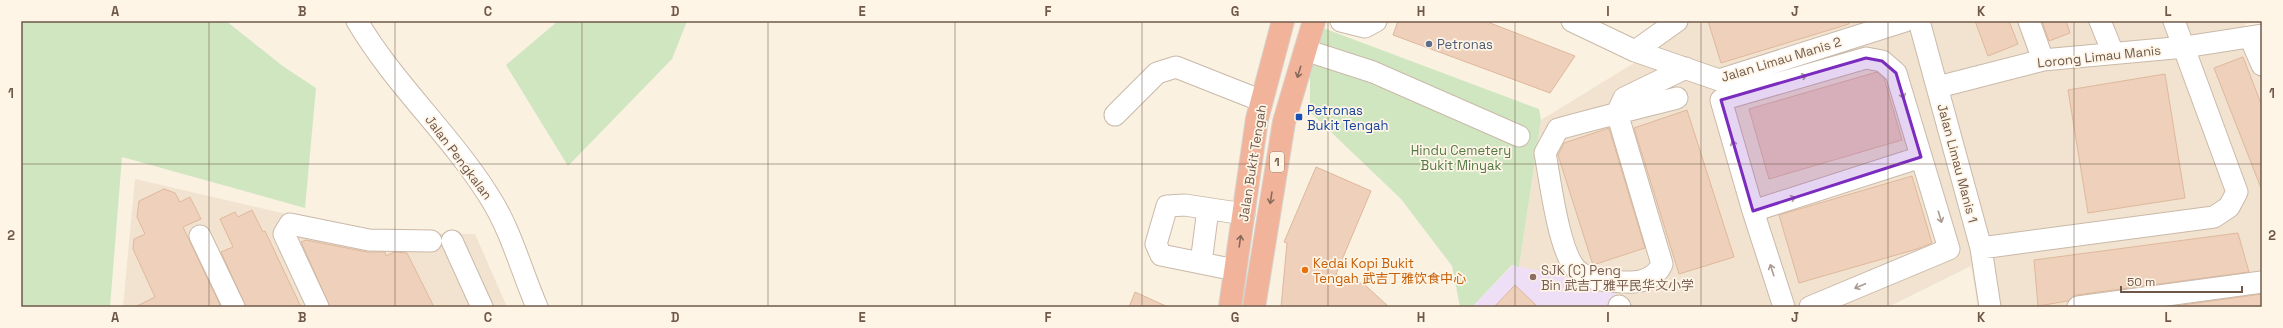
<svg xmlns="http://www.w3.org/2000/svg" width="2283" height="328" viewBox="0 0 2283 328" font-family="'Space Grotesk','Noto Sans SC',sans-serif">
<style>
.residential{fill:#f1e3d0}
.education{fill:#eedef6}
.green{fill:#cfe6c1}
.building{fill:#eed0bb;stroke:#dfb89c}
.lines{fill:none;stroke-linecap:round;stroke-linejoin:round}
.minor-casing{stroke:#cab9a9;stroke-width:23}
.highway-casing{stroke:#d7d0cc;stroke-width:24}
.minor{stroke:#fff;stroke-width:21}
.highway{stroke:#f1b49b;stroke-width:22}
.oneway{stroke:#896a5a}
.oneway2{stroke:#a99b92}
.marked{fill:#7b2cbf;fill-opacity:0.2;stroke:#7b2cbf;stroke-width:3;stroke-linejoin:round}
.grid{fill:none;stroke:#6f584a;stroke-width:1;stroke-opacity:0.55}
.service-dot{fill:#5c6f8a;stroke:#fef5e7;stroke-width:1.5}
.transit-dot{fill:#1a4fb4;stroke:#fef5e7;stroke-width:1.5}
.food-dot{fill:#e8710a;stroke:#fef5e7;stroke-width:1.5}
.education-dot{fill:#8d6e63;stroke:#fef5e7;stroke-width:1.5}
.labels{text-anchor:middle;stroke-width:3.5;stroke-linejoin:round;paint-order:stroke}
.shield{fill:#fef5e7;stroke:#9a8779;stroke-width:1}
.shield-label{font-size:12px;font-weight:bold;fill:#6f584a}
.service-label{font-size:13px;fill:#4e5e75;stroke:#fef5e7;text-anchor:start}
.street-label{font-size:13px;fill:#6f584a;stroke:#fef5e7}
.transit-label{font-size:13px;fill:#164399;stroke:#fef5e7;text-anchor:start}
.park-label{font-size:13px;fill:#547a45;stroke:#fef5e7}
.food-label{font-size:13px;fill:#c56008;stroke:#fef5e7;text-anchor:start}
.education-label{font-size:13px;fill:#785e54;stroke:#fef5e7;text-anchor:start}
.neatline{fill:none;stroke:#6f584a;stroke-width:1.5}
.grid-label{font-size:13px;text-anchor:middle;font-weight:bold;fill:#6f584a}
</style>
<rect width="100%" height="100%" fill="#faf1e1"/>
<path class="residential" d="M 1657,21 L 2260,21 L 2245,24 L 2262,68 L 2262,307 L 1978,307 L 1971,266 L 1888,307 L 1628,307 L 1609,287 L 1519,267 L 1541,120 L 1647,55 Z
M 135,179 L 368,233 L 475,234 L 507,307 L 123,307 Z"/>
<path class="education" d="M 1513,265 L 1609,287 L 1628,307 L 1472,307 Z"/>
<path class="green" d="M 21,21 L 226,21 L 284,67 L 316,88 L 305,208 L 122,157 L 110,307 L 21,307 Z
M 558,21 L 687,21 L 672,59 L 568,166 L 506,65 Z
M 1323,28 L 1539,109 L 1541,120 L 1519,267 L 1512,265 L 1472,307 L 1460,307 L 1452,266 L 1401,199 L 1310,112 L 1310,63 Z"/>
<path class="building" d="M 1398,21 L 1485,21 L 1575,56 L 1550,93 L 1393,35 Z
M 1708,21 L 1849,21 L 1849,24 L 1721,63 Z
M 1975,21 L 2009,21 L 2018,44 L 1988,56 Z
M 2042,21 L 2066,21 L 2070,33 L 2049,41 Z
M 2243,57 L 2262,106 L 2261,188 L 2214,68 Z
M 1877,72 L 1884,78 L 1902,140 L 1769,179 L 1749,109 Z
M 2165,74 L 2185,198 L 2088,213 L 2068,90 Z
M 1687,110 L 1734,257 L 1679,274 L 1634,128 Z
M 1609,128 L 1645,248 L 1593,265 L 1558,155 L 1564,143 Z
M 1316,167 L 1371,191 L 1336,274 L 1365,285 L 1389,307 L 1281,307 L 1287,243 L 1284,242 Z
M 1912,176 L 1932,243 L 1917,249 L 1799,283 L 1779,215 Z
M 164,189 L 175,193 L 180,202 L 190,197 L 201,219 L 183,227 L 221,307 L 135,307 L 155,297 L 133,249 L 134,239 L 145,234 L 137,217 L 139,201 Z
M 252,210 L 263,232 L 265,231 L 301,307 L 246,307 L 221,252 L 233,247 L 220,219 L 235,212 L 238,217 Z
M 2238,233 L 2249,272 L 2076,295 L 2068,301 L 2038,306 L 2034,260 Z
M 306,240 L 367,252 L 385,252 L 386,256 L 394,252 L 407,253 L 434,307 L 330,307 L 301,242 Z
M 1515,285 L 1538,307 L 1494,307 Z
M 1135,292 L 1168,307 L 1129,307 Z
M 2262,294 L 2262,307 L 2167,307 Z"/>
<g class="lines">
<defs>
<path id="minor" d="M 357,21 C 394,84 450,134 489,196 C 511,230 521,270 537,307
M 1341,21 L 1365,27 L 1376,21
M 1572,21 L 1635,51 L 1719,80 L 1905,21
M 1919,21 L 1981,248 L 1990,307
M 2029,21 L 2043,60
M 2100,21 L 2113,53
M 2250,37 L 2262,65
M 1305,50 L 1373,72 L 1519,136
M 1635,51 L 1677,21
M 1938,87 L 2043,60 L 2185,47 L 2262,35
M 1677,98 C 1638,108 1598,118 1558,129 L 1545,153 C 1550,179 1559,254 1577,270 C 1591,282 1609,281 1627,282 C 1641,283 1656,278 1662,264 L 1617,113 L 1624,98 L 1686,68
M 1115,115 L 1157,73 L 1176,67 L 1262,101
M 1753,211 L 1921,157
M 200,236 L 234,307
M 452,241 L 482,307
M 1981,248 L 2214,217 L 2229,207 L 2237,192 L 2174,21
M 1201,263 L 1208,209
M 1235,270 L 1161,255 L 1156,244 L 1167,206 L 1185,205 L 1244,214
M 1619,306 L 1620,307
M 318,307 L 284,234 L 290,224 L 369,240 L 431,241
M 1784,307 L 1753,211 L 1721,100 L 1866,58 L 1882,61 L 1896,73 L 1949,249 L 1810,307
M 2078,307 L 2262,282"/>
<path id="highway" d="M 1230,307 L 1257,119 L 1283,21
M 1254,307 L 1284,122 L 1314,21"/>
</defs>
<use href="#minor" class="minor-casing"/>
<use href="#highway" class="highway-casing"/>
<use href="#minor" class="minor"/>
<use href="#highway" class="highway"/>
</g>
<defs><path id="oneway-shaft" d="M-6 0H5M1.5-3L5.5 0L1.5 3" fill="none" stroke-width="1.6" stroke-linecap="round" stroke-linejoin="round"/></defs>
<g class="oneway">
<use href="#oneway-shaft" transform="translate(1299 72) rotate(107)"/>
<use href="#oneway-shaft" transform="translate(1271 198) rotate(99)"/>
<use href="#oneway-shaft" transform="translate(1240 241) rotate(-82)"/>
</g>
<g class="oneway2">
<use href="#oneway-shaft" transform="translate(1801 77) rotate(-16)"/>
<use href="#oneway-shaft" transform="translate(1902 93) rotate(73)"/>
<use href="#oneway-shaft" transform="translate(1734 146) rotate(-106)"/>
<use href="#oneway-shaft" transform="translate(1790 199) rotate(-18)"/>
<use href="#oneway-shaft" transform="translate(1940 217) rotate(73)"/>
<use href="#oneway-shaft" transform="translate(1772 270) rotate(-108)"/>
<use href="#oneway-shaft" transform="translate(1860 286) rotate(157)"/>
</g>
<path class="marked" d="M 1866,58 L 1882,61 L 1896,73 L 1921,157 L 1753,211 L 1721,100 Z"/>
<path class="grid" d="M 209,21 L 209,307M 395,21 L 395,307M 582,21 L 582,307M 768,21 L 768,307M 955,21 L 955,307M 1142,21 L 1142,307M 1328,21 L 1328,307M 1515,21 L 1515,307M 1701,21 L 1701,307M 1888,21 L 1888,307M 2074,21 L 2074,307M 21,164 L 2262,164"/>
<circle class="service-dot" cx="1429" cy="44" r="4"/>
<rect class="transit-dot" x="1295" y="113" width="8" height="8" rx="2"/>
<circle class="food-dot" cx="1305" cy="270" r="4"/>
<circle class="education-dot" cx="1533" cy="277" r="4"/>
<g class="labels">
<rect class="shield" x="1270" y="152" width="14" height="20" rx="3"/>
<g class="shield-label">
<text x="1277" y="166">1</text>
</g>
<g class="service-label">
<text x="1437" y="49">Petronas</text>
</g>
<g class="street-label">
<text transform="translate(2099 56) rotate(-6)" y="5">Lorong Limau Manis</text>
<text transform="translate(1781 59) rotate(-17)" y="5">Jalan Limau Manis 2</text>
<text transform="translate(459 157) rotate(53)" y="5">Jalan Pengkalan</text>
<text transform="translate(1252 163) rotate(-81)" y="5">Jalan Bukit Tengah</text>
<text transform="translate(1958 163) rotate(75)" y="5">Jalan Limau Manis 1</text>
</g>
<g class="transit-label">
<text x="1307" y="115">Petronas<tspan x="1307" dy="15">Bukit Tengah</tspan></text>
</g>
<g class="park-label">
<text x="1461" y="155">Hindu Cemetery<tspan x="1461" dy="15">Bukit Minyak</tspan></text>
</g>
<g class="food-label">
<text x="1313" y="268">Kedai Kopi Bukit<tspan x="1313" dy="15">Tengah 武吉丁雅饮食中心</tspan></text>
</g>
<g class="education-label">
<text x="1541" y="275">SJK (C) Peng<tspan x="1541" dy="15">Bin 武吉丁雅平民华文小学</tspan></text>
</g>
</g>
<rect width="2283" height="328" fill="none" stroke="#fef5e7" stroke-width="44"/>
<path d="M2121 286v6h121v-6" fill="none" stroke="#6f584a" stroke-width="2"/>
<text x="2127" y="286" font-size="12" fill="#6f584a" stroke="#fef5e7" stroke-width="3" paint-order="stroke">50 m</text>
<rect x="22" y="22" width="2239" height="284" class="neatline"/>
<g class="grid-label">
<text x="115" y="16">A</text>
<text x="302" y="16">B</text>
<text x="488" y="16">C</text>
<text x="675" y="16">D</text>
<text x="862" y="16">E</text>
<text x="1048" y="16">F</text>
<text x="1235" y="16">G</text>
<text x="1421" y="16">H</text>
<text x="1608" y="16">I</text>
<text x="1795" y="16">J</text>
<text x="1981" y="16">K</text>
<text x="2168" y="16">L</text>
<text x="11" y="98">1</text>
<text x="2272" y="98">1</text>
<text x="11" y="240">2</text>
<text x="2272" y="240">2</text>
<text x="115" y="322">A</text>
<text x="302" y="322">B</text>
<text x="488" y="322">C</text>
<text x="675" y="322">D</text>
<text x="862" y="322">E</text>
<text x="1048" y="322">F</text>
<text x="1235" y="322">G</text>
<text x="1421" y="322">H</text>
<text x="1608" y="322">I</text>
<text x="1795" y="322">J</text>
<text x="1981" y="322">K</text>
<text x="2168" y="322">L</text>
</g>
</svg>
